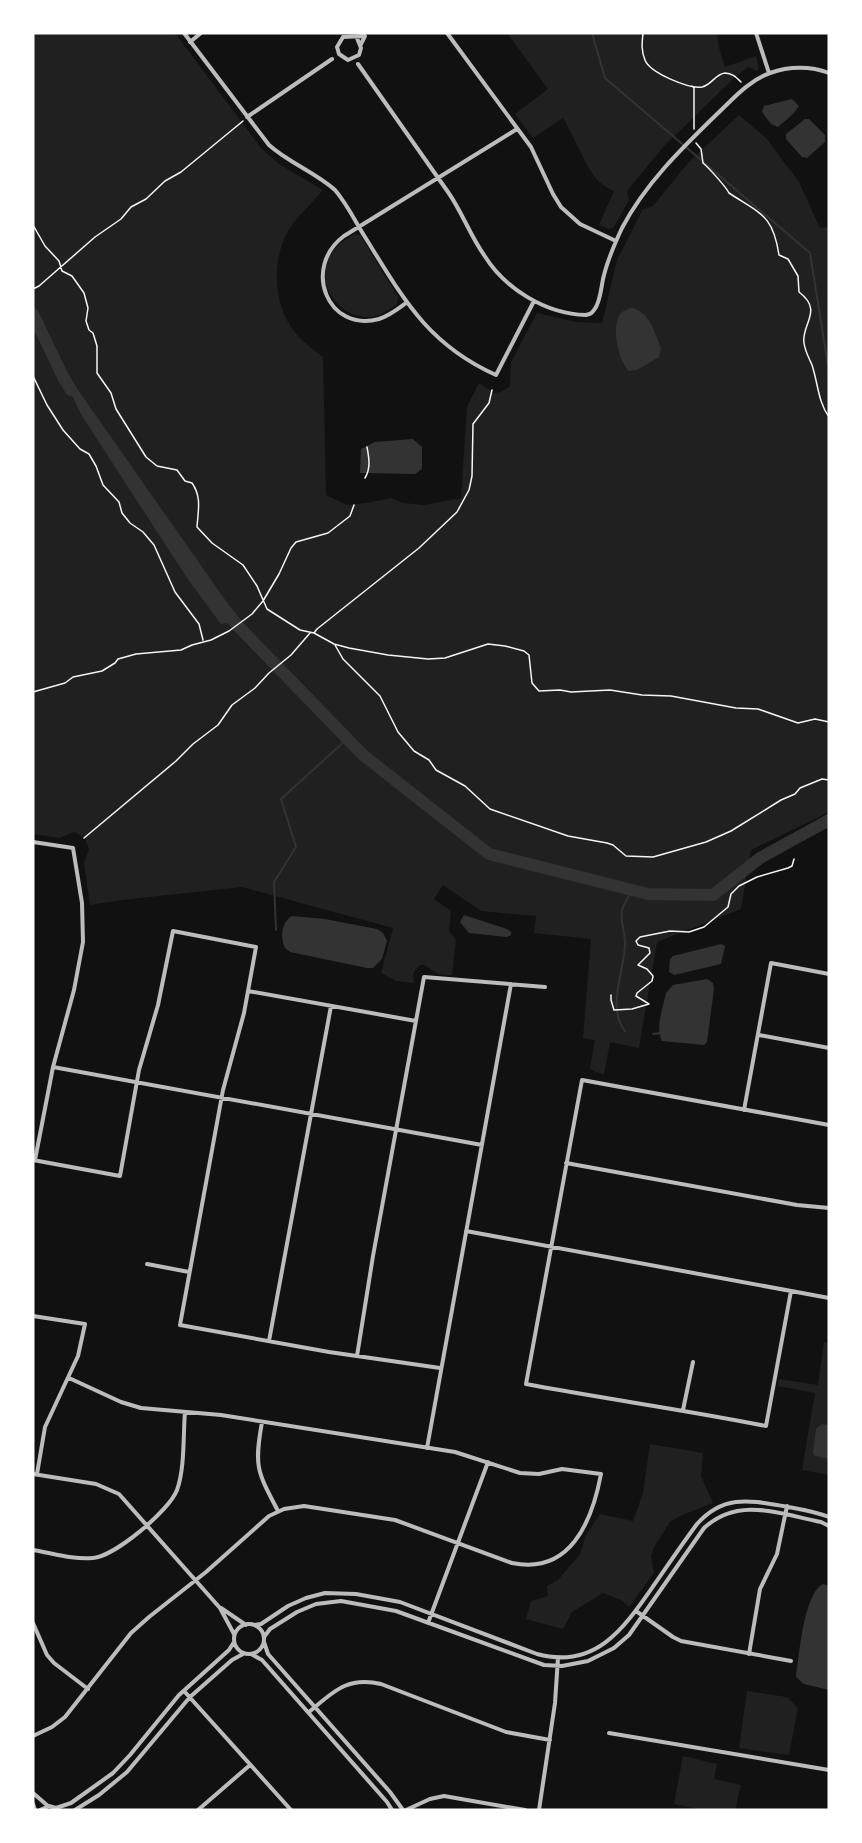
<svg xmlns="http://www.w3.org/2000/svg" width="862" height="1843" viewBox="0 0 862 1843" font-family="'PT Sans Narrow',sans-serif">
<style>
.green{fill:#202020}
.water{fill:#333}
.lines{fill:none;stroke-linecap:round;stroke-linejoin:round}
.stream{stroke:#333;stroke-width:2}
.river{stroke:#333;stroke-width:12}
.path{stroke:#f5f5f5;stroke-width:1.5}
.minor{stroke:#bcbcbc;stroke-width:4}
</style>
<rect width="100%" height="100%" fill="#111"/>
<path class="green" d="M 33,33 L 175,33 L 261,148 L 279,164 L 323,190 C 313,202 301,213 292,225 C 273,252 272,293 288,322 C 296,337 310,347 323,357 L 326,495 L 347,505 L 367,503 L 391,498 L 403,503 L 424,505 L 461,498 L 467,407 L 479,383 L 494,393 L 501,392 L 510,386 L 511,362 L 537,313 L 576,322 L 602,323 L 617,260 L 643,209 L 652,207 L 688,163 L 739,115 L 766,138 L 799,182 L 820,228 L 829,227 L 829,812 L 751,850 L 741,909 L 657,942 L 639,1048 L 610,1042 L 604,1074 L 595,1072 L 590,1068 L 595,1040 L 583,1038 L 591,939 L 534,933 L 536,916 L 481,911 L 443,885 L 434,899 L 451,911 L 449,931 L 456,940 L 452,975 C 448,975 441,975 437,973 C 426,968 422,957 413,974 L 414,983 L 396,981 L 381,973 L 393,928 L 242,887 L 122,900 L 90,905 L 84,863 L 89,849 L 85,838 L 74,832 L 60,838 L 33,834 Z
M 507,33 L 717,33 L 719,48 L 725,67 L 756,56 L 759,68 L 757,71 L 748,67 L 733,79 L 664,146 L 627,191 L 629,200 L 614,227 L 609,229 L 599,225 L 614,191 C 610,189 605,187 602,184 C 587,173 574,135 563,118 L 533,138 L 515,114 L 548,89 Z
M 354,234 L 360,235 L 398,297 L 397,304 C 389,310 382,315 372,317 C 340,320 314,285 330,256 C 335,246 345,240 354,234 Z
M 824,1342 L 829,1343 L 829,1475 L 802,1470 L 815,1393 L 778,1386 L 779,1379 L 818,1385 Z
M 650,1444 L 703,1453 L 701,1476 L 713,1503 L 680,1516 L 670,1522 L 654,1547 L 651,1556 L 654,1573 L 629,1607 L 621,1600 L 603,1593 L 572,1612 L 563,1629 L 526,1619 L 531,1601 L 548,1596 L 547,1586 L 558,1580 L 580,1554 L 586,1535 L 600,1514 L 633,1521 L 643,1493 Z
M 747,1691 L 787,1697 L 798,1708 L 789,1755 L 739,1748 Z
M 683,1756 L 717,1764 L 714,1779 L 741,1785 L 735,1810 L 701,1810 L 674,1804 Z"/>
<path class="water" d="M 792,99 L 799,106 L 793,114 L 778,127 L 771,124 L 762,112 L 764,106 Z
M 805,119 L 809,119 L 825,135 L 825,142 L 807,158 L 802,157 L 786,139 L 786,134 Z
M 631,308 C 649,310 655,334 661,348 L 659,357 L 637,370 L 629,371 C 618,362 610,322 622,312 C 625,310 628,309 631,308 Z
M 56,363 L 76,387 L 235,614 L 228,623 L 221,624 L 187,578 L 82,416 Z
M 413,439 L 422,447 L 422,469 L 415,474 L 360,473 L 361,449 L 375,442 Z
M 464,915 L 507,929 L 511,932 L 511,935 L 507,937 L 469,933 L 460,922 Z
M 292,916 L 325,919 L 377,929 L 383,933 L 387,941 L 382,959 L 373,968 L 367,968 L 290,952 L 285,948 C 280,937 281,923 292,916 Z
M 721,944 L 725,946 L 721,964 L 674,975 L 669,972 L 670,959 L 673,956 Z
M 707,979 L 713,983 L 714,989 L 707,1042 L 704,1045 L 662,1041 C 655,1028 663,1007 666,993 L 673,985 Z
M 822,1424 L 829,1425 L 829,1459 L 815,1456 L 813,1453 L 816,1429 Z
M 823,1584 L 829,1586 L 829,1690 L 804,1684 L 796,1677 C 799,1656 804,1593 823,1584 Z"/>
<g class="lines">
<path class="stream" d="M 592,33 L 605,78 L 810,253 L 829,372
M 276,930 L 274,882 L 296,847 L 281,799 L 347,739
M 625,1031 C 606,1007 625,970 625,943 C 625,932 620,922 622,911 C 623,903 629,897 633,890
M 653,1034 L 661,1033"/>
<path class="river" d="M 33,314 L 63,377 L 71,390
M 222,606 L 237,625 L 363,755 L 489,854 L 648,894 L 713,895 L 760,858 L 829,820"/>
<path class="path" d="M 643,33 C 642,43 641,50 645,60 C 650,73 689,89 702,87 C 712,85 715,74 725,73 C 732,73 736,77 741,82
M 692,86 L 694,88 L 694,129
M 696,143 L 701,149 L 703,163 C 709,168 726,187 729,193 C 761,214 773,215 779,255 L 788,259 L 798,276 L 799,292 C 824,311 801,324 804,343 C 805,351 809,358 812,365 C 818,383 818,402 829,417
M 33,225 L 45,246 L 59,261 L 62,271 L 72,276 L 84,293 L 88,308 L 86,321 L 89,330 L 93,333 L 97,346 L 97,373 L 111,393 L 116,409 L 146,457 L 157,466 L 177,470 L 185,481 L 192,483 C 202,497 198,511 197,527 L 212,543 L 243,565 L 257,586 L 267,609 L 300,630 L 314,633 L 334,644 L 349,648 L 388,655 L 428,659 L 445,658 L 488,644 L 505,646 L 524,651 L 529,655 L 532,683 L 539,691 L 560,690 L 571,692 L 610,690 L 642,695 L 671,696 L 736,708 L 758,709 L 798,723 L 815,719 L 829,722
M 33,289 L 39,286 L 95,237 L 121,219 L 131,207 L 146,199 L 165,181 L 181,172 L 243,121
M 33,376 L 47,405 L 63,430 L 80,449 L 89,454 L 96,466 L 103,485 L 119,502 L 122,513 L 130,523 L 143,532 L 154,545 L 175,592 L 199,624 L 203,640
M 365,478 C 371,468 369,458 367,447
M 314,633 L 317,629 L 419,548 L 457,512 L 469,490 L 472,476 L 473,424 L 489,403 L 492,390
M 335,645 L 343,659 L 380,696 L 398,732 L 414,751 L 429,760 L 436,770 L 465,786 L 490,809 L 568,836 L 607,843 L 613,845 L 626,856 L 653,857 L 706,842 L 731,831 L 781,800 L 795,794 L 800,788 L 822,779 L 829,780
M 33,692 L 65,683 L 73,677 L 102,671 L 115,663 L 118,659 L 136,654 L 181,650 L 192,645 L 211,640 L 229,631 L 252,614 L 263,601 L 279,574 L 291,548 L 296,542 L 328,533 L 350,516 L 354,505
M 84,838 L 176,761 L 193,744 L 218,725 L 232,705 L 255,688 L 269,673 L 291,655 L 310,633
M 611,995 L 611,1000 L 614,1010 L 632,1009 L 649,1004 L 636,996 L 637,993 L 652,981 L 653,976 L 647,969 L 638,965 L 650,953 L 649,948 L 638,945 L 636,941 L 640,937 L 670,931 L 689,932 L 704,927 L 728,907 L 731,894 L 739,886 L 757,877 L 788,868 L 792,866 L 794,859"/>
<path class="minor" d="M 184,33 L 269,145 C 289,163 315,172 335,190 C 347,204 355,221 365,237 C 403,298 427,344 496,375 L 534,301
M 447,33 L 531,147 L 553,194 L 561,207 L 580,224 L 616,241
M 756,33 L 769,73
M 357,38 L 361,48 L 359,55 L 348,60 L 339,54 L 337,47 L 343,37 L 365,36 L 361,44
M 190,42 L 201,33
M 358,64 C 388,107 418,149 448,192 C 462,212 470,235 484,255 C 505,289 546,314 586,315 C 590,314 591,314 594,310 C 601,302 601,285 604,275 C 608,259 615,243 622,228 C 645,184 681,149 716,115 C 733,99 748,81 770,73 C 789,66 811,66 829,73
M 247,117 L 332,59
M 406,303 C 398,309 389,316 379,319 C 327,333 302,267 344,236 L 517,129
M 33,842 L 73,848 L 82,903 L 83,942 L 74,990 L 53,1067 L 35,1160
M 248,991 L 416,1021
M 759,1035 L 829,1048
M 53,1067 L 482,1145
M 744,1110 L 771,963 L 829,974
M 33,1160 L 120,1176 L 139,1070 L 158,1005 L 173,931 L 256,947 L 244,1013 L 223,1090 L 180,1325 L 329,1352 L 440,1368
M 566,1163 L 797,1205 L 829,1208
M 466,1231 L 829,1298
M 147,1264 L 189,1272
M 791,1291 L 766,1426 C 686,1410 606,1399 526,1384 L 582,1080 L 829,1125
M 33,1316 L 85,1324 L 78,1356 L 45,1427 L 37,1474
M 269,1341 L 331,1006
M 357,1356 L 373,1256 L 424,977 L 545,987
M 683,1410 L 693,1362
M 262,1422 C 254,1467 257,1471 278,1511
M 427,1448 L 511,984
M 33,1474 L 96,1484 L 119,1494 L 220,1608 L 234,1634
M 33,1550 C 52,1553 73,1560 93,1558 C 115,1556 169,1511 177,1490 C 185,1468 183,1435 185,1412
M 221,1608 L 246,1625
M 636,1611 L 673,1637 L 681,1641 L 791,1661
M 33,1623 L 47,1655 L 54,1663 L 88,1689
M 428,1623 L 488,1462
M234 1639a15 15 0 1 1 30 0a15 15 0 1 1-30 0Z
M 254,1625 L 261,1624 L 288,1606 L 306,1598 L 325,1593 L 356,1594 L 400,1602 L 537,1654 C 596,1670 624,1628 654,1585 C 668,1565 682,1544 697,1524 C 723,1495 748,1500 783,1506 C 799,1509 814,1511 829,1517
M 264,1637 L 270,1629 L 297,1612 L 316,1604 L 341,1601 L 396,1611 L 544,1665 L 562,1666 L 588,1661 L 614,1648 L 629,1635 L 704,1528 C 739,1496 780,1514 821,1522 L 829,1526
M 264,1642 L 268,1654 L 390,1792 L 403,1810
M 251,1654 L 262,1660 L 387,1802 L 392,1810
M 749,1654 L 760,1589 L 777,1554 L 787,1506
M 184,1691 L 291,1810
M 309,1712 C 333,1692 347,1676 381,1684 L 506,1732 L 550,1740
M 609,1733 L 829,1770
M 33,1736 L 52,1727 L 65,1717 L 131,1633 L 149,1617 L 206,1572 L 269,1516 L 284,1509 L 304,1506 L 395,1520 L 512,1563 C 570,1575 592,1522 601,1474 L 562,1469 L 539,1474 L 520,1473 L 455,1452 L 221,1415 L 141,1408 L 121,1402 L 69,1378
M 33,1793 L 48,1806
M 33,1804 L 35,1810
M 56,1808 L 71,1803 L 113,1773 L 130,1755 L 179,1695 L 229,1650 L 234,1642
M 40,1810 L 49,1806 L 56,1808
M 75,1810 L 99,1795 L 127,1772 L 190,1697 L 232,1660 L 243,1654
M 198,1810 L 250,1765
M 406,1810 L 430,1799 L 444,1796 L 525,1810
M 539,1810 L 555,1703 L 558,1658"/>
</g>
<rect width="862" height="1843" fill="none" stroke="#ffffff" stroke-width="69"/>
</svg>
